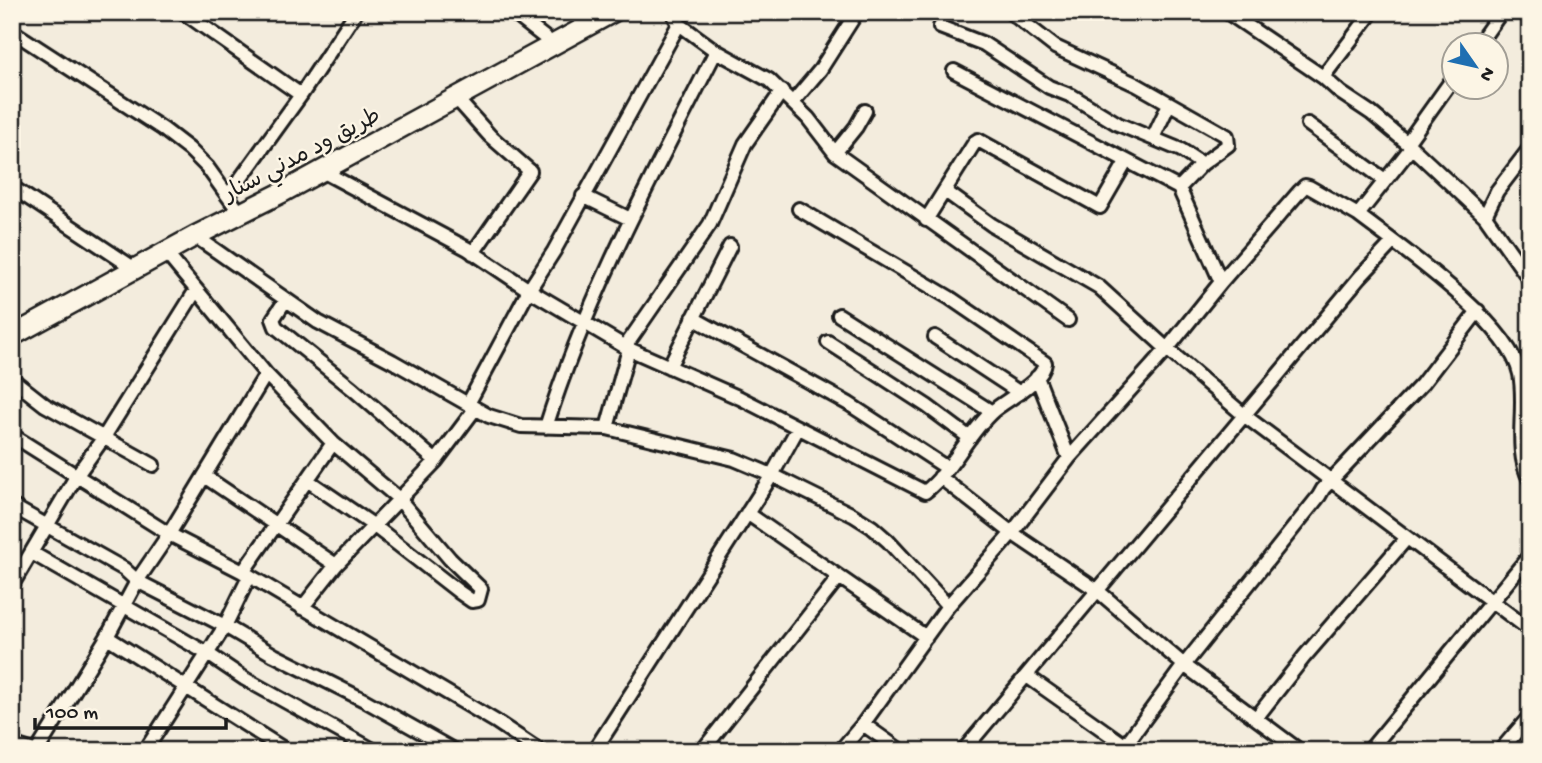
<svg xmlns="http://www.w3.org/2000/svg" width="1542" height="763" viewBox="0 0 1542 763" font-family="'Gochi Hand','Playpen Sans Arabic',sans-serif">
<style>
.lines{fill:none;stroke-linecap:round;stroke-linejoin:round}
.minor-casing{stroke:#1c1c1c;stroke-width:18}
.highway-casing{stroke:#1c1c1c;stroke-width:24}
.minor{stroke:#fcf5e5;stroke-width:12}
.highway{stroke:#fcf5e5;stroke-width:19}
.labels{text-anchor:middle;stroke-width:5;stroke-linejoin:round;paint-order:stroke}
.street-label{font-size:23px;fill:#1c1c1c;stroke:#fcf5e5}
</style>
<rect width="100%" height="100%" fill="#f3ecdd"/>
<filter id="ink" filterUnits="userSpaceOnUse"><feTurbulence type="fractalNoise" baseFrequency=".0143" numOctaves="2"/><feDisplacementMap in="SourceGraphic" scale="14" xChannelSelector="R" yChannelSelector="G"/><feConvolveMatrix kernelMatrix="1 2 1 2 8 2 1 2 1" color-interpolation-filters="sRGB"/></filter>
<g filter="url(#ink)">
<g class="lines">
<defs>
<path id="minor" d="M 183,12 L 301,95
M 512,12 L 553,44
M 1010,12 L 1055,47 L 1137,85 L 1227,136 L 1228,145 L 1202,164 L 1179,188
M 1227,12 L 1323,77 L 1341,93 L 1371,113 L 1407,143 L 1485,216 L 1530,280
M 679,24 L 716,51 L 769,80 L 808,118 L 835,153 L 1068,320
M 940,27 L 984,44 L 1049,87 L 1072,96 L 1118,124 L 1181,150 L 1202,164
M 12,31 L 163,129 L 189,149 L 207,167 L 240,213
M 1477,46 L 1501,12
M 954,71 L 1179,188 L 1221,282
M 1323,77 L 1372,12
M 456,98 L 490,136 L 530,171 L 473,253
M 793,102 L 820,70 L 857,12
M 1308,124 L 1385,180
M 1153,138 L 1169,104
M 1407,143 L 1454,77
M 835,153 L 856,127 L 865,111
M 322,171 L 468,249 L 529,290 L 629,349 L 740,398 L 925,492 C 953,470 967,434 993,411 C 1007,399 1043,382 1045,363 L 950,298 L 799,209
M 12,187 L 135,269
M 945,191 L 992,225 L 1099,287 L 1167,349 L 1245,416 L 1530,630
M 228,196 L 301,95 L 356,12
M 583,196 L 630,219
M 1358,215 C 1400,247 1509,322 1520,374 C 1527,408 1513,448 1530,480
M 1485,216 L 1497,191 L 1530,148
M 926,220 L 975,142 L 978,140 L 1100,207 L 1126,162
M 195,236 L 318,322 L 392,361 L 489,416 L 521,426 L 607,428 L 734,459 L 772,475 L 853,515 L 872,527 L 888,541 L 948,606
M 166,253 L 266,374 L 333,443 L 243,572 L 495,721 L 540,751
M 285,301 L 273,319 L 276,327 L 353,389 L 436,461
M 839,315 L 992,412
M 693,318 L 849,404 L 947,468
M 935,337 L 1020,393
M 828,342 L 927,406 L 970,438
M 625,347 L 710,224 L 745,144 L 782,91
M 669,367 L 730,246
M 1037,377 L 1069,458
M 12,379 L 45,405 L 153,465
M 468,404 L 529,290 L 554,251 L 679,24 L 672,12
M 546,427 C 588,294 653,175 716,51
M 607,428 L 629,349
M 12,435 L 169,534 L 243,572
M 204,476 L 336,565
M 940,477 L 1012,533 L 1098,591 L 1184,665 L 1300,751
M 307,480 L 373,525 L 459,592 L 472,601 L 478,600 L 481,589 L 450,559 L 398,498 L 333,443
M 12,506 L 124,569 L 137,581 L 225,626 L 274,655 L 364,700 L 455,751
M 747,513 L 926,637
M 32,553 L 208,654 L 245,679 L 375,751
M 12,585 L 77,475 L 104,437 L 196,290
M 302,608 L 336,565 L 436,461 L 475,409
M 107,637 L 287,751
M 1027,676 L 1133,751
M 1256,718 L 1304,657 L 1406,539
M 863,724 L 901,751
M 12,744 L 34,751
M 37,751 L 107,637 L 137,581 L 169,534 L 266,374
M 145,751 L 225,626 L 249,577
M 594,751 L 772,475 L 798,428
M 702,751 L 839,577
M 840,751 L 863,724 L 948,606 L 1012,533 L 1069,458 L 1167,349 L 1221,282 L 1300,191 L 1305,186 L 1309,187 L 1358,215 L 1411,148
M 963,751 L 1360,277 L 1393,242
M 1121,751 L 1184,665 L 1319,496 L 1323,489 L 1422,384 L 1478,311
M 1369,751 L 1530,555
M 1500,751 L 1530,716"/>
<path id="highway" d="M 12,336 L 195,236 L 283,192 L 613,12"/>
</defs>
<use href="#minor" class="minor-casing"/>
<use href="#highway" class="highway-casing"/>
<use href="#minor" class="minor"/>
<use href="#highway" class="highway"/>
</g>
</g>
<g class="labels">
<g class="street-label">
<text transform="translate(301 153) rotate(-28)" y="8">طريق ود مدني سنار</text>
</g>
</g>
<rect width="1542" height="763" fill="none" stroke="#fcf5e5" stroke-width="42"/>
<rect x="21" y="21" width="1500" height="721" fill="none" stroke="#1c1c1c" stroke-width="2.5" filter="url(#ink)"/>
<g transform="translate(1475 66) rotate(124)"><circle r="33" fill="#fcf5e5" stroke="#a29e95" stroke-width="2"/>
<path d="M0-5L12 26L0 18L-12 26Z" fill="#1f6fb2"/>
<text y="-10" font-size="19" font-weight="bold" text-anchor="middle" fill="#1c1c1c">N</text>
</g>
<path d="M35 718v10h191v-10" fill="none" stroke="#1c1c1c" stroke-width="3.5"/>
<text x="46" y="718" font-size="21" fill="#1c1c1c" stroke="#fcf5e5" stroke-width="5" paint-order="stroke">100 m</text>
</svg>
